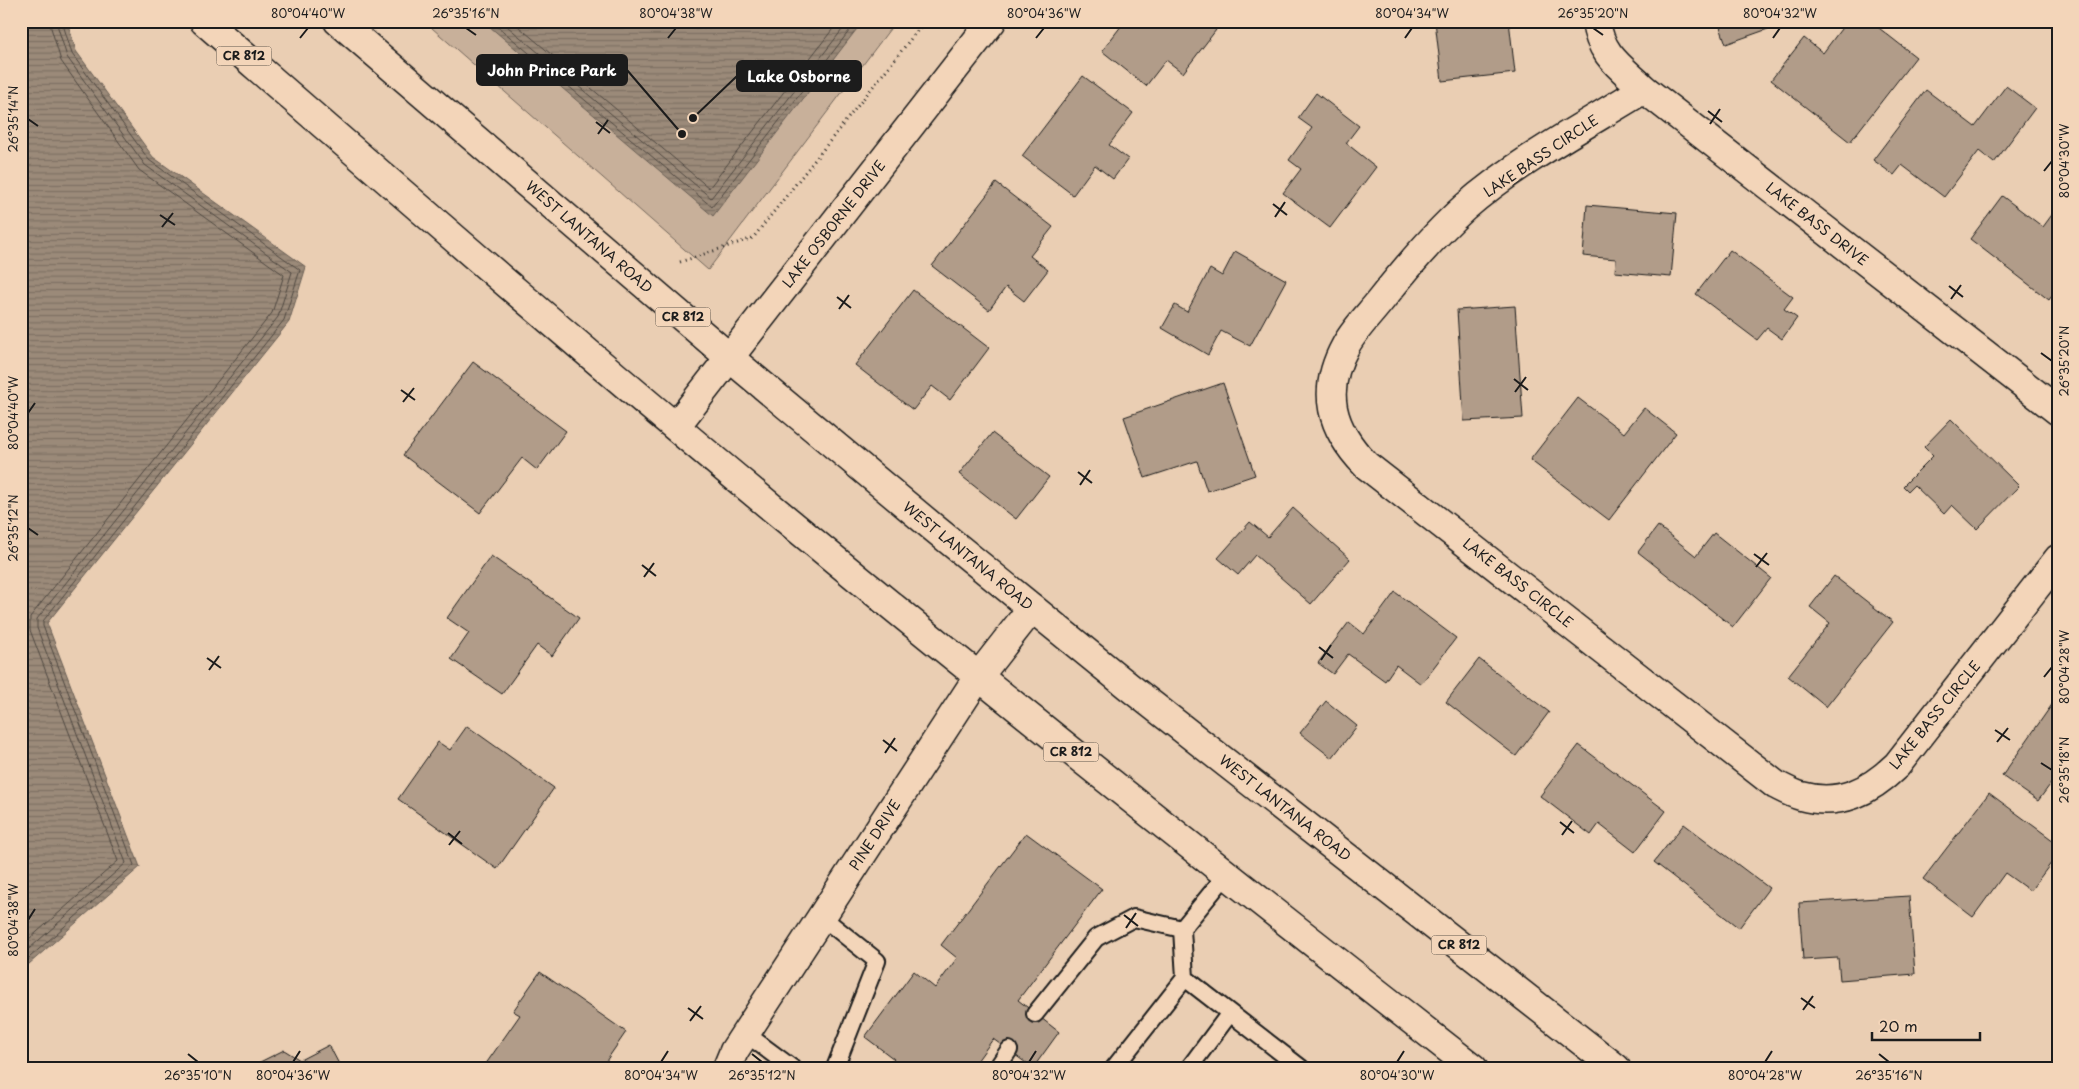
<svg xmlns="http://www.w3.org/2000/svg" width="2079" height="1089" viewBox="0 0 2079 1089" font-family="'Playpen Sans',sans-serif">
<style>
.green{fill:#c8b09a;stroke:#72665b}
.water{fill:url(#water-rules);stroke:#685e54}
.lines{fill:none;stroke-linecap:round;stroke-linejoin:round}
.shore{stroke:#4f4841;stroke-width:1}
.building{fill:#b19c89;stroke:#1c1c1c}
.lane-casing{stroke:#1c1c1c;stroke-width:20}
.street-casing{stroke:#1c1c1c;stroke-width:31}
.secondary-casing{stroke:#1c1c1c;stroke-width:31}
.primary-casing{stroke:#1c1c1c;stroke-width:31}
.path{stroke:#1c1c1c;stroke-width:3;stroke-dasharray:1 4;stroke-linecap:butt}
.lane{stroke:#f3d5b9;stroke-width:16}
.street{stroke:#f3d5b9;stroke-width:28}
.secondary{stroke:#f3d5b9;stroke-width:28}
.primary{stroke:#f3d5b9;stroke-width:28}
.ticks{fill:none;stroke:#1c1c1c;stroke-width:2}
.labels{text-anchor:middle;stroke-width:5;stroke-linejoin:round;paint-order:stroke}
.shield{fill:#f3d5b9;stroke:#5c544b;stroke-width:1}
.shield-label{font-size:12px;font-weight:bold;fill:#1c1c1c}
.street-label{font-size:14px;fill:#1c1c1c;stroke:#f3d5b9}
.leader{fill:none;stroke:#1c1c1c;stroke-width:2}
.callout-dot{fill:#1c1c1c;stroke:#f3d5b9;stroke-width:2}
.callout{fill:#1c1c1c;stroke:#1c1c1c;stroke-width:2}
.callout-label{font-size:15px;text-anchor:middle;font-weight:bold;fill:#fff}
.neatline{fill:none;stroke:#1c1c1c;stroke-width:2}
.ticks-label{font-size:12px;text-anchor:middle;fill:#1c1c1c}
</style>
<defs>
<pattern id="water-rules" width="6" height="5" patternUnits="userSpaceOnUse" patternTransform="scale(1.25)"><rect width="6" height="5" fill="#9b8a79"/><path d="M0 2.5h6" fill="none" stroke="#7e7062"/></pattern>
</defs>
<rect width="100%" height="100%" fill="#eaceb3"/>
<filter id="ink" filterUnits="userSpaceOnUse"><feTurbulence type="fractalNoise" baseFrequency=".02" numOctaves="2"/><feDisplacementMap in="SourceGraphic" scale="10" xChannelSelector="R" yChannelSelector="G"/><feConvolveMatrix kernelMatrix="1 2 1 2 8 2 1 2 1" color-interpolation-filters="sRGB"/></filter>
<g filter="url(#ink)">
<path class="green" d="M 424,21 L 896,21 L 708,270 Z"/>
<path class="water" d="M 21,21 L 67,21 L 76,51 L 153,157 L 306,267 L 289,322 L 47,623 L 140,867 L 21,971 Z
M 483,21 L 863,21 L 713,216 Z"/>
<g class="lines">
<path class="shore" d="M 491,21 L 712,207 L 857,21
M 501,21 L 711,198 L 849,21
M 512,21 L 709,188 L 839,21
M 21,946 L 118,861 L 30,630 L 30,617 L 272,313 L 284,275 L 139,170 L 61,61 L 49,21
M 21,956 L 126,863 L 37,628 L 37,619 L 278,317 L 292,272 L 145,165 L 67,57 L 56,21
M 21,965 L 134,865 L 43,626 L 43,621 L 284,320 L 300,270 L 149,160 L 72,54 L 62,21"/>
</g>
<path class="building" d="M 1125,21 L 1205,21 L 1216,30 L 1183,73 L 1166,60 L 1146,86 L 1102,51 Z
M 1435,21 L 1509,21 L 1515,73 L 1442,81 Z
M 1718,21 L 1765,21 L 1768,29 L 1726,44 Z
M 1847,21 L 1870,21 L 1916,57 L 1850,142 L 1771,80 L 1804,38 L 1823,53 Z
M 1083,76 L 1133,113 L 1109,145 L 1128,159 L 1113,179 L 1095,165 L 1073,195 L 1022,156 Z
M 2006,86 L 2035,108 L 1994,163 L 1979,151 L 1944,197 L 1902,165 L 1894,175 L 1873,160 L 1926,90 L 1975,127 Z
M 1316,93 L 1359,126 L 1346,143 L 1376,167 L 1330,228 L 1283,193 L 1301,169 L 1289,160 L 1312,128 L 1298,118 Z
M 996,183 L 1053,227 L 1030,256 L 1048,270 L 1024,301 L 1006,287 L 989,310 L 932,266 Z
M 2002,196 L 2043,227 L 2054,212 L 2058,214 L 2058,287 L 2049,300 L 1970,239 Z
M 1587,205 L 1677,213 L 1671,277 L 1615,272 L 1616,259 L 1583,256 Z
M 1730,250 L 1793,297 L 1784,309 L 1797,318 L 1782,339 L 1767,328 L 1757,340 L 1696,294 Z
M 1235,251 L 1286,280 L 1250,346 L 1221,331 L 1208,355 L 1162,328 L 1175,305 L 1187,312 L 1210,269 L 1222,276 Z
M 913,290 L 989,348 L 950,400 L 932,386 L 913,410 L 855,365 Z
M 1515,306 L 1523,418 L 1464,421 L 1457,310 Z
M 473,362 L 566,431 L 537,470 L 522,458 L 480,513 L 403,455 Z
M 1223,383 L 1255,475 L 1207,491 L 1197,461 L 1145,478 L 1124,417 Z
M 1578,398 L 1624,433 L 1644,408 L 1676,433 L 1609,520 L 1530,460 Z
M 1951,419 L 2019,486 L 1977,529 L 1952,505 L 1944,514 L 1914,485 L 1908,491 L 1903,486 L 1933,456 L 1924,447 Z
M 992,433 L 1049,477 L 1016,519 L 959,474 Z
M 1293,508 L 1350,559 L 1311,604 L 1255,555 L 1238,575 L 1218,558 L 1250,522 L 1268,537 Z
M 1658,526 L 1696,556 L 1714,533 L 1771,578 L 1733,627 L 1638,552 Z
M 491,556 L 579,618 L 552,656 L 537,645 L 502,694 L 451,659 L 469,633 L 447,618 Z
M 1834,576 L 1893,622 L 1826,707 L 1788,676 L 1830,623 L 1810,607 Z
M 1395,592 L 1456,638 L 1421,684 L 1396,665 L 1385,681 L 1348,654 L 1333,674 L 1318,663 L 1349,622 L 1364,634 Z
M 1479,659 L 1549,712 L 1516,756 L 1446,702 Z
M 2058,696 L 2058,774 L 2038,801 L 2002,776 Z
M 1326,701 L 1357,726 L 1332,758 L 1300,733 Z
M 467,726 L 554,788 L 497,869 L 398,799 L 438,742 L 450,750 Z
M 1579,745 L 1666,811 L 1635,852 L 1599,824 L 1591,835 L 1540,796 Z
M 1989,793 L 2058,844 L 2058,854 L 2030,891 L 2005,873 L 1973,917 L 1923,879 Z
M 1684,824 L 1769,888 L 1739,928 L 1654,862 Z
M 1026,833 L 1102,889 L 1018,1000 L 1059,1032 L 1033,1068 L 993,1039 L 972,1068 L 887,1068 L 894,1059 L 865,1037 L 914,971 L 935,988 L 957,958 L 941,945 Z
M 1909,896 L 1915,974 L 1840,980 L 1838,958 L 1803,960 L 1799,903 Z
M 540,972 L 626,1032 L 604,1064 L 609,1068 L 483,1068 L 520,1015 L 513,1011 Z
M 329,1045 L 341,1068 L 255,1068 L 258,1063 L 284,1050 L 300,1060 Z"/>
<g class="lines">
<defs>
<path id="lane" d="M 822,917 L 877,961 L 835,1068
M 1182,929 L 1185,978
M 1035,1014 L 1096,938 L 1134,918 L 1182,929 L 1226,875
M 745,1033 L 792,1068
M 997,1068 L 1009,1050
M 1114,1068 L 1185,978 L 1301,1068
M 1189,1068 L 1230,1013"/>
<path id="street" d="M 1596,21 C 1600,55 1621,67 1644,89 L 2058,411
M 1644,89 C 1586,125 1515,163 1464,208 C 1433,236 1406,268 1380,301 C 1369,315 1354,330 1346,345 C 1320,392 1331,429 1366,465 L 1776,785 C 1784,789 1793,794 1801,796 C 1840,807 1870,791 1897,765 L 2058,559
M 727,1068 L 734,1051 L 978,677 L 1032,608"/>
<path id="secondary" d="M 676,426 L 992,21"/>
<path id="primary" d="M 204,21 C 395,187 586,354 782,516 C 1009,704 1240,886 1473,1068
M 338,21 L 730,358 L 935,529 L 1128,686 L 1616,1068"/>
</defs>
<use href="#lane" class="lane-casing"/>
<use href="#street" class="street-casing"/>
<use href="#secondary" class="secondary-casing"/>
<use href="#primary" class="primary-casing"/>
<path class="path" d="M 680,262 L 753,238 L 925,21"/>
<use href="#lane" class="lane"/>
<use href="#street" class="street"/>
<use href="#secondary" class="secondary"/>
<use href="#primary" class="primary"/>
</g>
</g>
<path class="ticks" d="M 466,28 L 476,35M 1593,28 L 1603,35M 300,38 L 308,28M 668,38 L 676,28M 1036,38 L 1044,28M 1405,38 L 1412,28M 1773,38 L 1780,28M 1708,111 L 1722,122M 28,119 L 38,126M 596,122 L 610,133M 1710,124 L 1720,109M 598,134 L 608,120M 2044,171 L 2052,161M 1273,204 L 1287,215M 160,215 L 175,225M 1275,217 L 1285,202M 162,227 L 173,213M 1949,286 L 1963,297M 837,297 L 851,308M 1951,299 L 1961,285M 839,309 L 849,295M 2041,353 L 2052,361M 1514,379 L 1528,390M 401,390 L 415,400M 1515,392 L 1526,377M 403,402 L 414,388M 28,413 L 35,403M 1078,472 L 1092,483M 1080,485 L 1090,470M 28,528 L 38,535M 1754,554 L 1769,565M 642,565 L 656,576M 1756,567 L 1767,553M 644,577 L 654,563M 1319,647 L 1333,658M 207,658 L 221,668M 1321,660 L 1331,645M 209,670 L 219,656M 2044,677 L 2052,667M 1995,730 L 2010,740M 883,740 L 897,751M 1997,742 L 2008,728M 885,753 L 895,738M 2041,763 L 2052,770M 1560,822 L 1574,833M 448,833 L 462,844M 1562,835 L 1572,821M 449,845 L 460,831M 1124,915 L 1138,926M 28,920 L 35,909M 1126,928 L 1136,913M 1801,998 L 1815,1008M 688,1008 L 703,1019M 1803,1010 L 1813,996M 690,1021 L 701,1006M 188,1054 L 198,1062M 752,1054 L 762,1062M 1879,1054 L 1889,1062M 293,1062 L 300,1051M 661,1062 L 668,1051M 1029,1062 L 1036,1051M 1397,1062 L 1404,1051M 1765,1062 L 1772,1051"/>
<g class="labels">
<g class="shield">
<rect x="216.5" y="46.5" width="55" height="19" rx="4"/>
<rect x="655.5" y="307.5" width="55" height="19" rx="4"/>
<rect x="1043.5" y="742.5" width="55" height="19" rx="4"/>
<rect x="1431.5" y="935.5" width="55" height="19" rx="4"/>
</g>
<g class="shield-label">
<text x="244" y="60">CR 812</text>
<text x="683" y="321">CR 812</text>
<text x="1071" y="756">CR 812</text>
<text x="1459" y="949">CR 812</text>
</g>
<g class="street-label">
<text transform="translate(1541 156) rotate(-34)" y="5">LAKE BASS CIRCLE</text>
<text transform="translate(834 224) rotate(-52)" y="5">LAKE OSBORNE DRIVE</text>
<text transform="translate(1817 224) rotate(38)" y="5">LAKE BASS DRIVE</text>
<text transform="translate(589 237) rotate(41)" y="5">WEST LANTANA ROAD</text>
<text transform="translate(968 556) rotate(39)" y="5">WEST LANTANA ROAD</text>
<text transform="translate(1518 583) rotate(38)" y="5">LAKE BASS CIRCLE</text>
<text transform="translate(1935 715) rotate(-51)" y="5">LAKE BASS CIRCLE</text>
<text transform="translate(1285 808) rotate(38)" y="5">WEST LANTANA ROAD</text>
<text transform="translate(875 835) rotate(-57)" y="5">PINE DRIVE</text>
</g>
</g>
<path class="leader" d="M682 134L627 70M693 118L737 76"/>
<g class="callout-dot">
<circle cx="682" cy="134" r="5"/>
<circle cx="693" cy="118" r="5"/>
</g>
<g class="callout">
<rect x="477" y="55" width="150" height="30" rx="5"/>
<rect x="737" y="61" width="124" height="30" rx="5"/>
</g>
<g class="callout-label">
<text x="552" y="76">John Prince Park</text>
<text x="799" y="82">Lake Osborne</text>
</g>
<rect width="2079" height="1089" fill="none" stroke="#f3d5b9" stroke-width="55"/>
<path d="M1872 1032v8h108v-8" fill="none" stroke="#1c1c1c" stroke-width="2.5"/>
<text x="1879" y="1032" font-size="15" fill="#1c1c1c" stroke="#f3d5b9" stroke-width="4" paint-order="stroke">20 m</text>
<rect x="28" y="28" width="2024" height="1034" class="neatline"/>
<g class="ticks-label">
<text x="308" y="18">80°04'40"W</text>
<text x="466" y="18">26°35'16"N</text>
<text x="676" y="18">80°04'38"W</text>
<text x="1044" y="18">80°04'36"W</text>
<text x="1412" y="18">80°04'34"W</text>
<text x="1593" y="18">26°35'20"N</text>
<text x="1780" y="18">80°04'32"W</text>
<text transform="translate(14 119) rotate(-90)" y="4">26°35'14"N</text>
<text transform="translate(2065 161) rotate(-90)" y="4">80°04'30"W</text>
<text transform="translate(2065 361) rotate(-90)" y="4">26°35'20"N</text>
<text transform="translate(14 413) rotate(-90)" y="4">80°04'40"W</text>
<text transform="translate(14 528) rotate(-90)" y="4">26°35'12"N</text>
<text transform="translate(2065 667) rotate(-90)" y="4">80°04'28"W</text>
<text transform="translate(2065 770) rotate(-90)" y="4">26°35'18"N</text>
<text transform="translate(14 920) rotate(-90)" y="4">80°04'38"W</text>
<text x="198" y="1080">26°35'10"N</text>
<text x="293" y="1080">80°04'36"W</text>
<text x="661" y="1080">80°04'34"W</text>
<text x="762" y="1080">26°35'12"N</text>
<text x="1029" y="1080">80°04'32"W</text>
<text x="1397" y="1080">80°04'30"W</text>
<text x="1765" y="1080">80°04'28"W</text>
<text x="1889" y="1080">26°35'16"N</text>
</g>
</svg>
